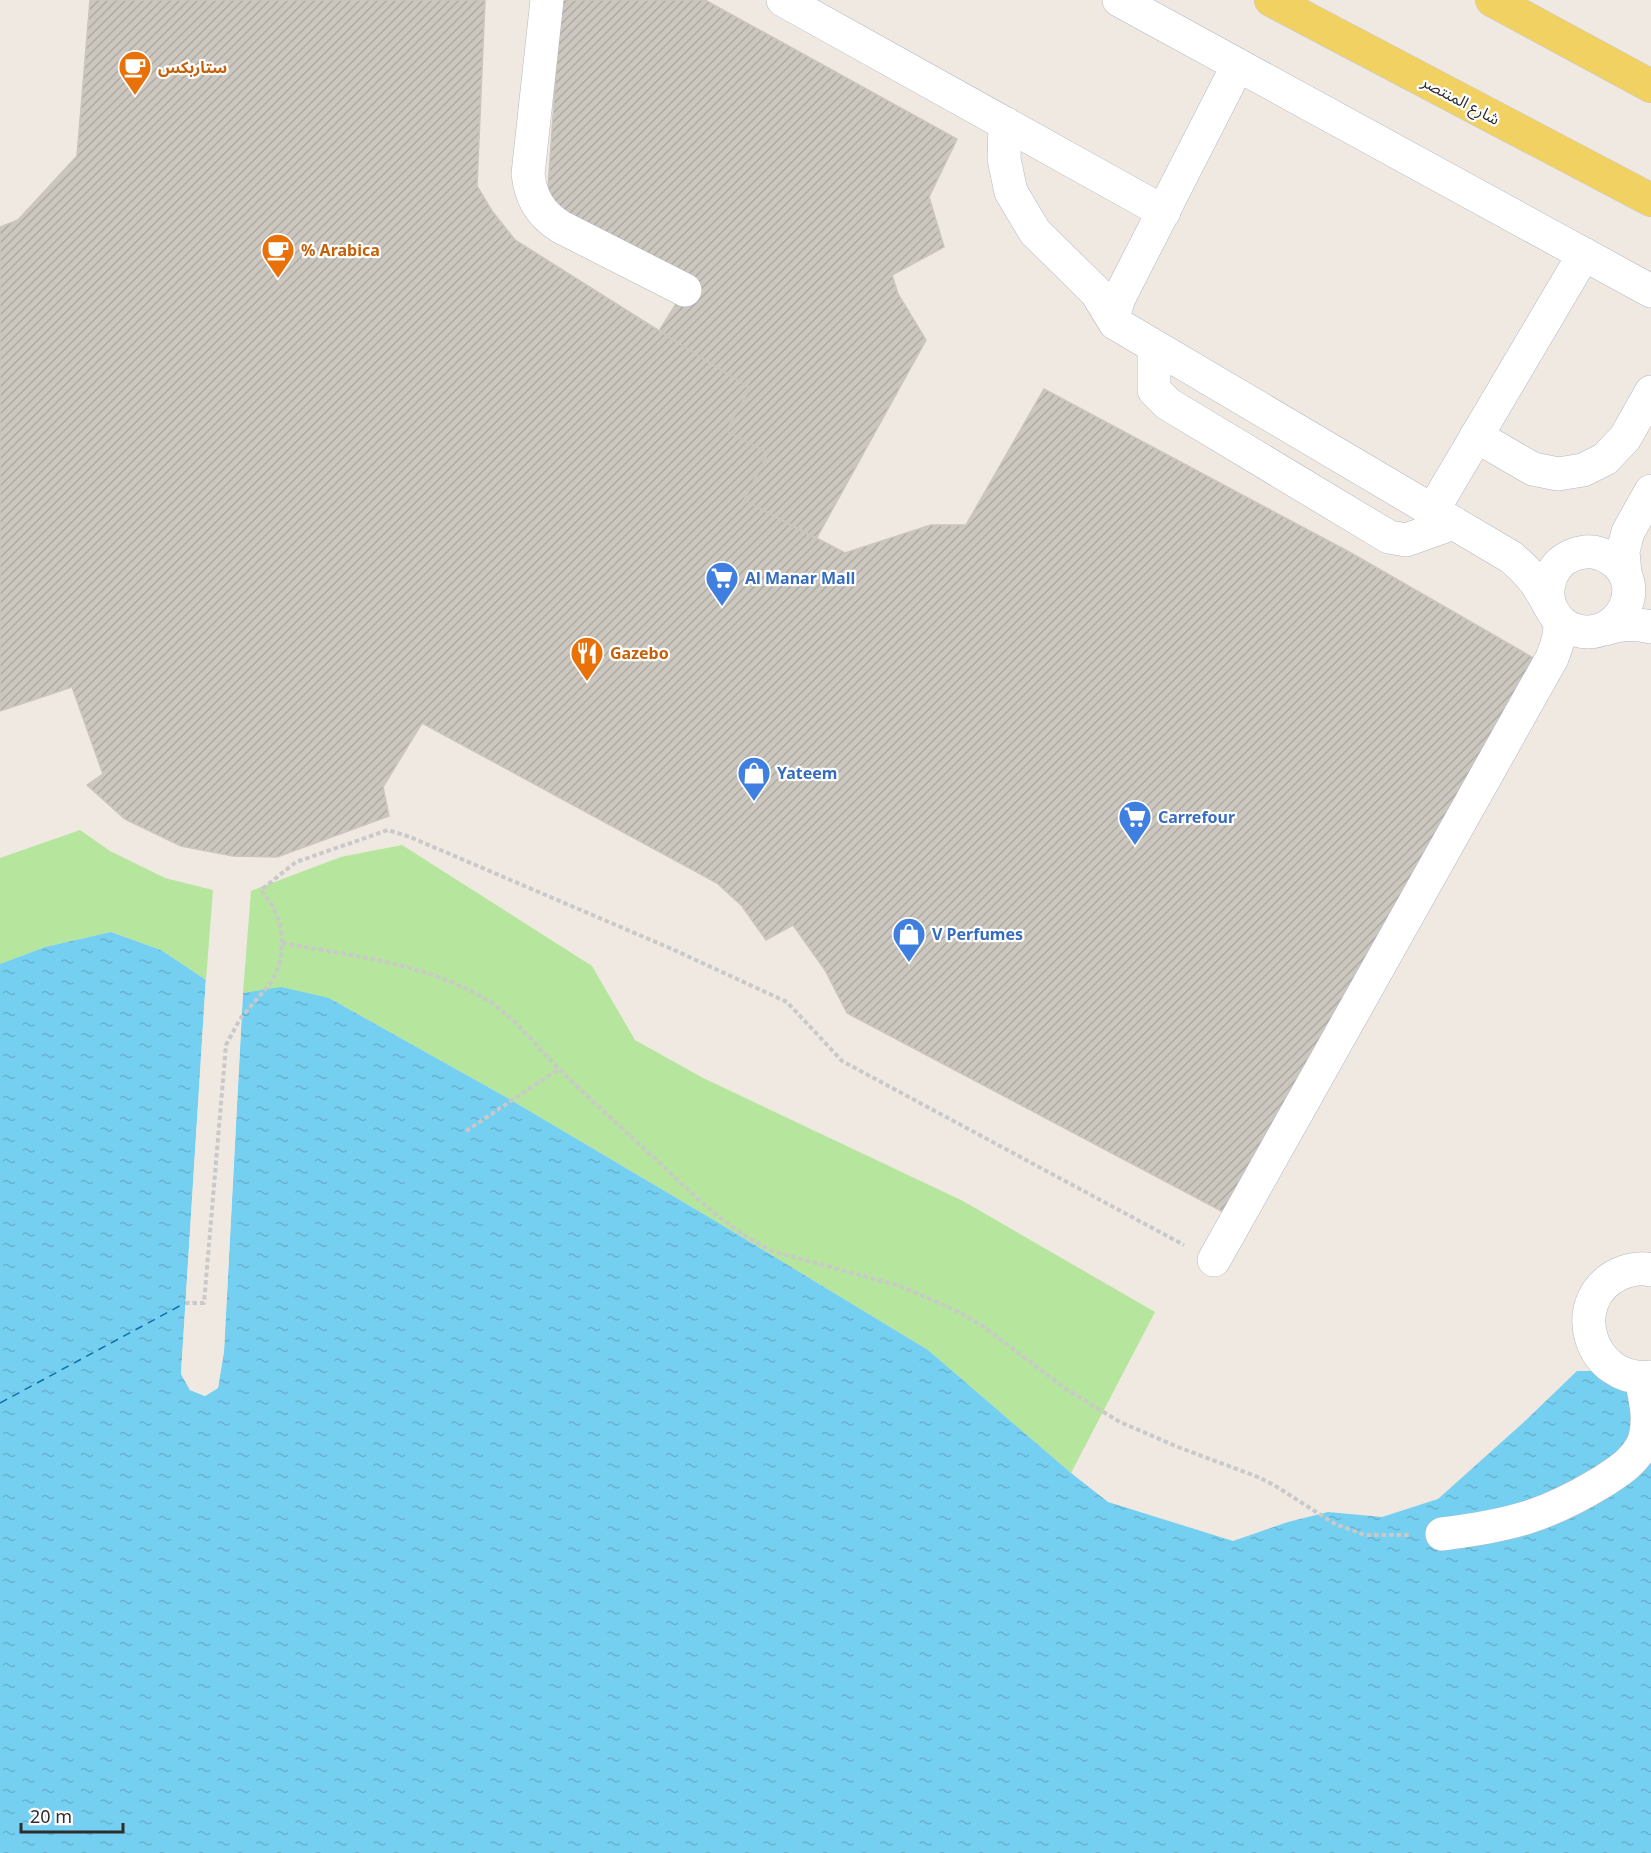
<svg xmlns="http://www.w3.org/2000/svg" width="1651" height="1853" viewBox="0 0 1651 1853" font-family="'Noto Sans','Noto Sans Arabic',sans-serif">
<style>
.green{fill:#b6e59e}
.water{fill:url(#water-ripples)}
.pier{fill:#efe9e1}
.lines{fill:none;stroke-linecap:round;stroke-linejoin:round}
.ferry{stroke:#0d6fa3;stroke-width:1.5;stroke-dasharray:8 6;stroke-linecap:butt}
.building{fill:url(#building-hatch);stroke:#cbc5ba;stroke-width:1.5}
.minor-casing{stroke:#b4b7c1;stroke-width:34}
.major-casing{stroke:#c9c9c9;stroke-width:34}
.path{stroke:#c9c9c9;stroke-width:4;stroke-dasharray:4.5 3;stroke-linecap:butt}
.minor{stroke:#fff;stroke-width:33}
.major{stroke:#f2d163;stroke-width:33}
.labels{text-anchor:middle;stroke-width:4.5;stroke-linejoin:round;paint-order:stroke}
.food-label{font-size:16px;font-weight:bold;fill:#c56008;stroke:#fff;text-anchor:start}
.street-label{font-size:16px;fill:#2e2e2e;stroke:#fff}
.shop-label{font-size:16px;font-weight:bold;fill:#366cbe;stroke:#fff;text-anchor:start}
</style>
<defs>
<pattern id="water-ripples" width="26" height="14" patternUnits="userSpaceOnUse" patternTransform="scale(1.5)"><rect width="26" height="14" fill="#75cff0"/><path d="M2 4q2-2 4 0t4 0M15 11q2-2 4 0t4 0" fill="none" stroke="#66b2ce"/></pattern>
<pattern id="building-hatch" width="6" height="6" patternUnits="userSpaceOnUse" patternTransform="scale(1.5)"><rect width="6" height="6" fill="#cbc7bf"/><path d="M-1 1l2-2M0 6l6-6M5 7l2-2" fill="none" stroke="#afaba4"/></pattern>
</defs>
<rect width="100%" height="100%" fill="#efe9e1"/>
<path class="green" d="M 80,830 L 110,851 L 165,878 L 213,890 L 206,980 L 161,950 L 111,932 L 45,947 L 0,964 L 0,858 Z
M 402,845 L 592,966 L 635,1040 L 703,1078 L 963,1201 L 1155,1312 L 1071,1473 L 928,1350 L 717,1222 L 504,1096 L 329,998 L 243,993 L 251,891 L 341,857 Z"/>
<path class="water" d="M 111,932 L 161,950 L 206,980 L 181,1374 L 190,1390 L 205,1396 L 218,1388 L 224,1351 L 243,993 L 281,987 L 329,998 L 504,1096 L 717,1222 L 928,1350 L 1071,1473 L 1108,1502 L 1233,1541 L 1288,1522 L 1328,1512 L 1382,1517 L 1438,1499 L 1524,1422 L 1577,1371 L 1651,1371 L 1651,1853 L 0,1853 L 0,964 L 45,947 Z"/>
<path class="pier" d="M 206,976 L 209,980 L 184,1374 L 192,1387 L 204,1393 L 216,1386 L 221,1351 L 240,993 L 243,990 L 224,1351 L 218,1388 L 205,1396 L 190,1390 L 181,1374 Z"/>
<g class="lines">
<path class="ferry" d="M 0,1403 L 185,1303"/>
</g>
<path class="building" d="M 90,0 L 485,0 L 477,186 L 492,211 L 515,240 L 750,388 L 726,431 L 768,453 L 744,500 L 845,553 L 931,525 L 966,525 L 1044,389 L 1351,553 L 1537,660 L 1227,1214 L 847,1013 L 825,970 L 793,925 L 766,940 L 742,906 L 717,883 L 422,723 L 383,787 L 389,816 L 277,857 L 233,856 L 181,846 L 125,819 L 87,785 L 103,774 L 72,687 L 0,711 L 0,227 L 18,220 L 77,156 Z
M 561,0 L 705,0 L 957,139 L 929,197 L 944,247 L 892,275 L 898,294 L 926,340 L 816,539 L 744,500 L 768,453 L 726,431 L 750,388 L 659,331 L 691,280 L 547,203 Z"/>
<g class="lines">
<defs>
<path id="minor" d="M 547,0 L 528,174 C 531,198 540,214 561,227 L 685,290
M 783,0 L 1164,212
M 1119,0 L 1651,291
M 1005,123 L 1004,159 L 1011,192 L 1035,232 L 1096,292 L 1115,323 L 1511,557 C 1529,572 1540,586 1550,607
M 1115,323 L 1115,311 L 1119,298 L 1238,65
M 1154,346 L 1154,390 L 1168,404 L 1389,537 L 1406,540 L 1454,523
M 1476,436 L 1533,469 L 1558,474 L 1583,470 L 1605,459 L 1625,438 L 1651,392
M 1433,510 L 1584,254
M 1625,574 L 1623,551 L 1628,532 L 1651,491
M 1605,629 C 1621,624 1634,623 1651,627
M 1214,1260 L 1552,658 C 1556,647 1562,633 1559,622 C 1558,618 1554,614 1552,610 C 1546,600 1547,584 1552,574 C 1558,561 1571,554 1585,552 C 1594,551 1603,554 1611,559 C 1650,585 1619,643 1575,630 C 1569,629 1564,624 1559,621
M 1651,1270 C 1640,1267 1629,1270 1619,1274 C 1564,1301 1590,1384 1651,1377
M 1442,1534 C 1507,1526 1545,1517 1602,1482 C 1619,1471 1636,1461 1644,1441 C 1651,1420 1645,1399 1641,1378"/>
<path id="major" d="M 1271,0 L 1651,200
M 1492,0 L 1651,86"/>
</defs>
<use href="#minor" class="minor-casing"/>
<use href="#major" class="major-casing"/>
<path class="path" d="M 282,943 C 352,956 428,963 490,1002 C 517,1020 536,1046 558,1068 C 588,1098 620,1126 651,1155 C 692,1192 724,1229 775,1252 L 900,1286 L 957,1311 L 984,1327 L 1066,1389 L 1120,1422 L 1178,1447 L 1258,1477 L 1274,1485 L 1335,1524 L 1365,1535 L 1411,1535
M 466,1131 L 559,1069
M 185,1303 L 204,1303 L 226,1045 L 240,1019 L 273,980 L 280,962 L 282,943 L 280,923 L 272,905 L 261,890 L 296,862 L 388,830 L 410,837 L 672,949 L 787,1002 L 842,1061 L 1184,1245"/>
<use href="#minor" class="minor"/>
<use href="#major" class="major"/>
</g>
<defs>
<symbol id="cafe-pin" viewBox="-11 -11 22 30"><path d="M0 17L-7.5 6A9.5 9.5 0 1 1 7.5 6Z" fill="#e8710a" stroke="#fff"/><path d="M-5.5-4.5H6V0H3Q3 3.5 0 3.5H-2.5Q-5.5 3.5-5.5 0ZM3-3.2v2h1.7v-2ZM-6 4.5H4V6H-6Z" fill="#fff"/></symbol>
<symbol id="supermarket-pin" viewBox="-11 -11 22 30"><path d="M0 17L-7.5 6A9.5 9.5 0 1 1 7.5 6Z" fill="#3f7fe0" stroke="#fff"/><path d="M-6-5.5h2.5l.6 2H6L4.5 2H-2.5L-4.4-4H-6ZM-1.5 3.2a1.3 1.3 0 1 0 .1 0ZM3 3.2a1.3 1.3 0 1 0 .1 0Z" fill="#fff"/></symbol>
<symbol id="restaurant-pin" viewBox="-11 -11 22 30"><path d="M0 17L-7.5 6A9.5 9.5 0 1 1 7.5 6Z" fill="#e8710a" stroke="#fff"/><path d="M-5-6h1v4h1v-4h1v4h1v-4h1v5L-1.5 .5V6h-2V.5L-5-1ZM5-6V6H3V1.5H1.5Q1.5-4 5-6Z" fill="#fff"/></symbol>
<symbol id="shop-pin" viewBox="-11 -11 22 30"><path d="M0 17L-7.5 6A9.5 9.5 0 1 1 7.5 6Z" fill="#3f7fe0" stroke="#fff"/><path d="M-5-2.5h2.3a2.7 3.5 0 0 1 5.4 0H5L5.5 6h-11ZM-1.5-2.5h3a1.5 2.3 0 0 0-3 0Z" fill="#fff"/></symbol>
</defs>
<g fill-rule="evenodd">
<use href="#cafe-pin" x="116" y="48" width="38" height="52"/>
<use href="#cafe-pin" x="259" y="231" width="38" height="52"/>
<use href="#supermarket-pin" x="703" y="559" width="38" height="52"/>
<use href="#restaurant-pin" x="568" y="634" width="38" height="52"/>
<use href="#shop-pin" x="735" y="754" width="38" height="52"/>
<use href="#supermarket-pin" x="1116" y="798" width="38" height="52"/>
<use href="#shop-pin" x="890" y="915" width="38" height="52"/>
</g>
<g class="labels">
<g class="food-label">
<text x="158" y="73">ستاربكس</text>
<text x="301" y="256">% Arabica</text>
<text x="610" y="659">Gazebo</text>
</g>
<g class="street-label">
<text transform="translate(1461 100) rotate(28)" y="6">شارع المنتصر</text>
</g>
<g class="shop-label">
<text x="745" y="584">Al Manar Mall</text>
<text x="777" y="779">Yateem</text>
<text x="1158" y="823">Carrefour</text>
<text x="932" y="940">V Perfumes</text>
</g>
</g>
<path d="M21 1823v9h102v-9" fill="none" stroke="#2e2e2e" stroke-width="3"/>
<text x="30" y="1823" font-size="18" fill="#2e2e2e" stroke="#ffffff" stroke-width="4.5" paint-order="stroke">20 m</text>
</svg>
